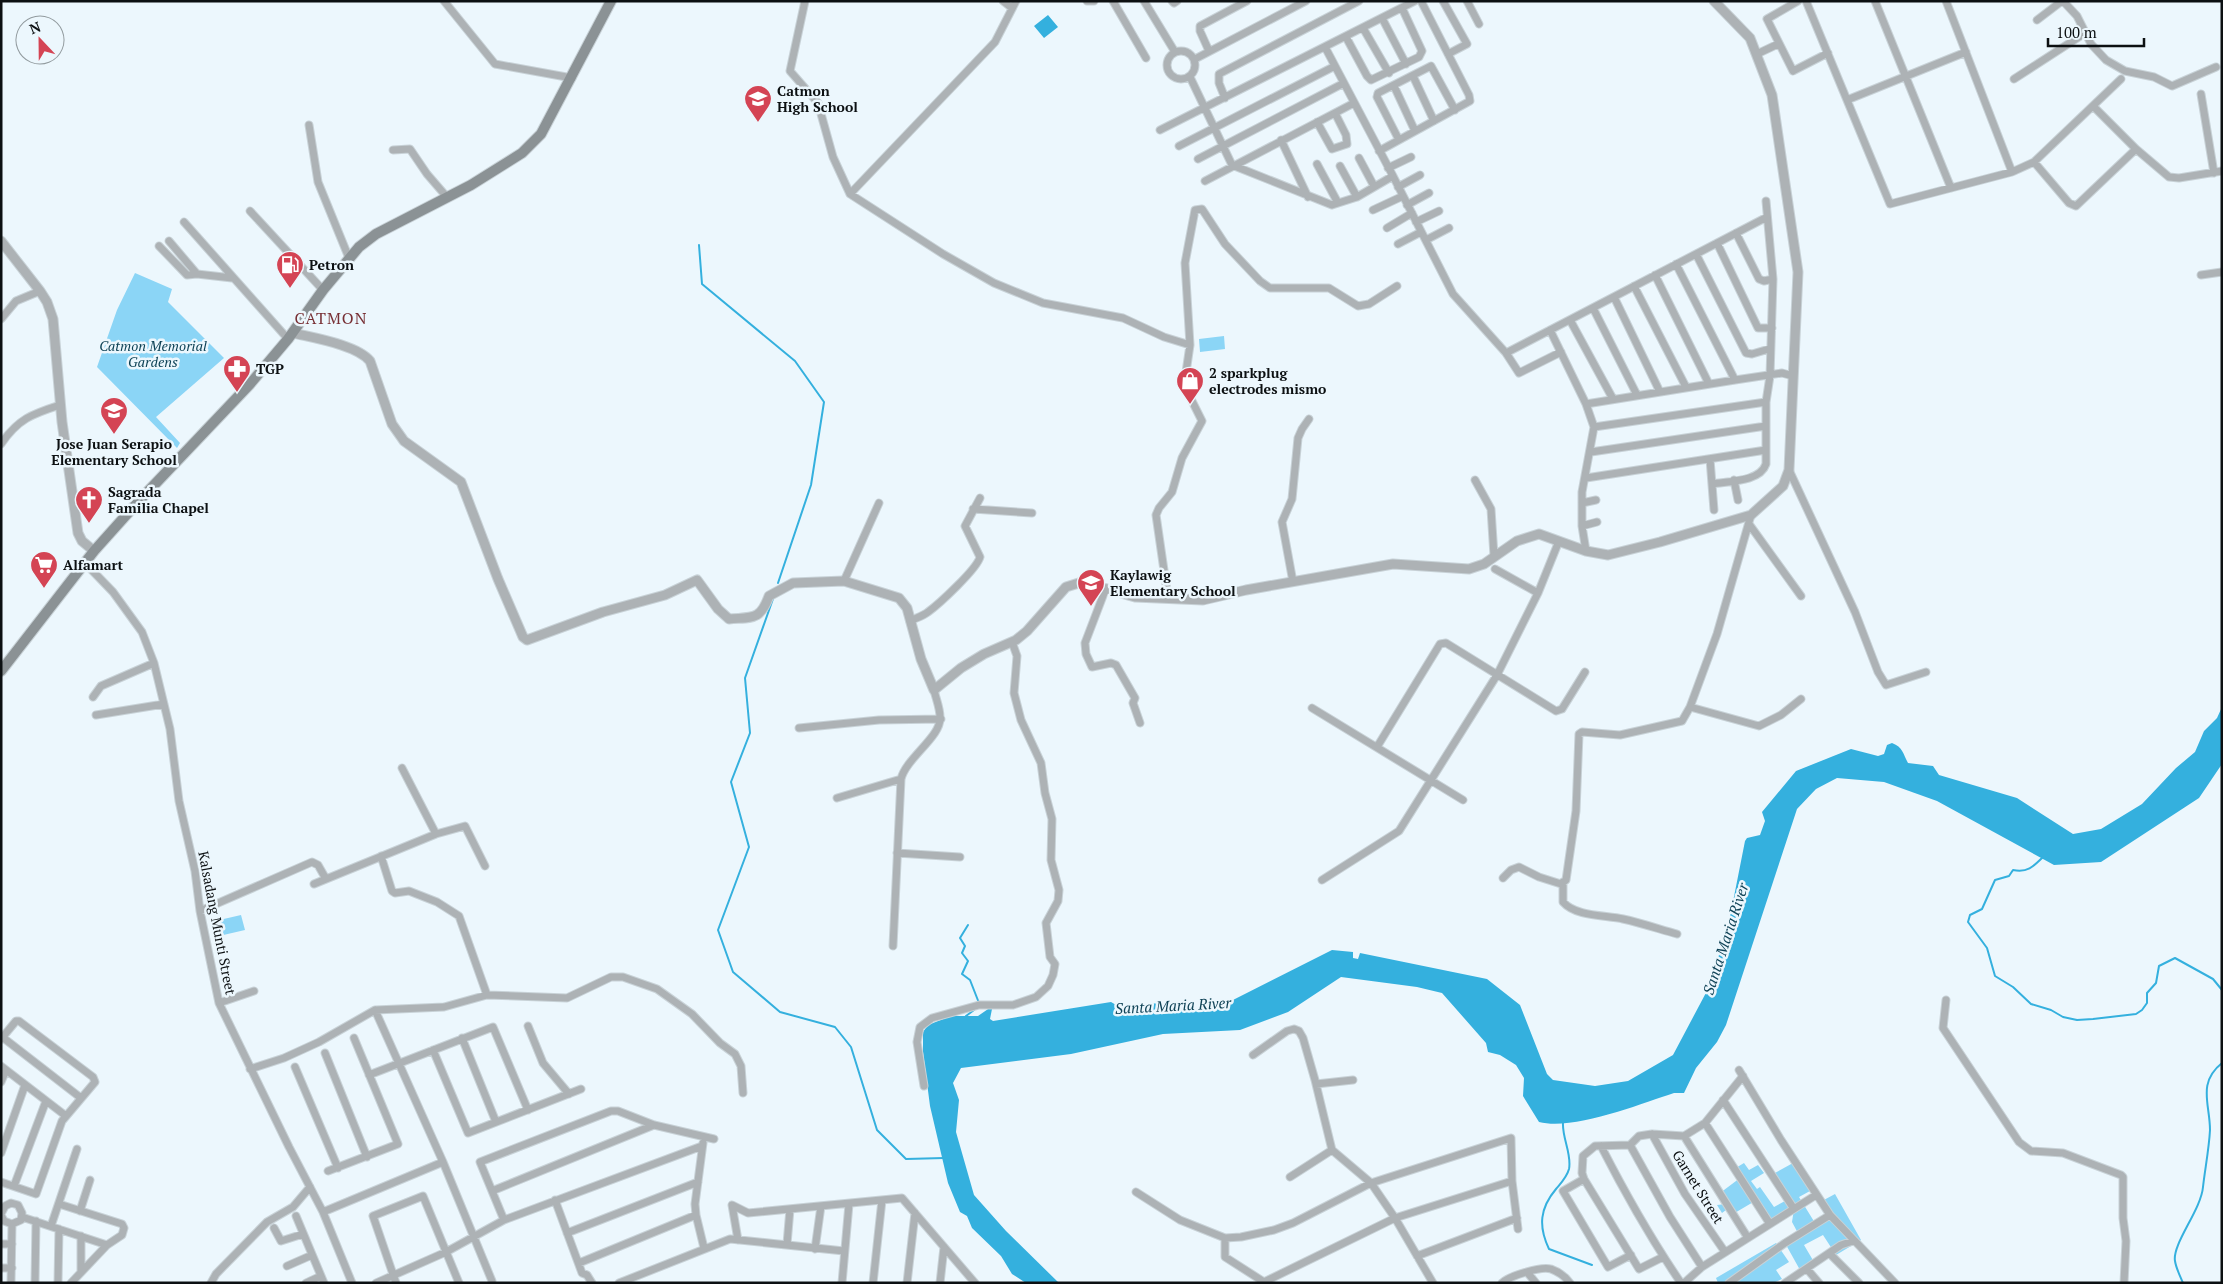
<svg xmlns="http://www.w3.org/2000/svg" width="2223" height="1284" viewBox="0 0 2223 1284" font-family="'PT Serif',serif">
<style>
.green{fill:#8bd5f6}
.water{fill:#34b0de}
.lines{fill:none;stroke-linecap:round;stroke-linejoin:round}
.stream{stroke:#34b0de;stroke-width:2}
.minor-casing{stroke:#c8d2d7;stroke-width:9}
.tertiary-casing{stroke:#c8d2d7;stroke-width:11}
.secondary-casing{stroke:#c8d2d7;stroke-width:12}
.minor{stroke:#adb2b5;stroke-width:7}
.tertiary{stroke:#adb2b5;stroke-width:9}
.secondary{stroke:#8b9295;stroke-width:10}
.labels{text-anchor:middle;stroke-width:5;stroke-linejoin:round;paint-order:stroke}
.poi-label{font-size:14px;font-weight:bold;fill:#0c1012;stroke:#ecf7fd;text-anchor:start}
.park-label{font-size:14px;font-style:italic;fill:#0a3f53;stroke:#ecf7fd}
.street-label{font-size:14px;fill:#0c1012;stroke:#ecf7fd}
.water-label{font-size:15px;font-style:italic;fill:#104357;stroke:#ecf7fd}
.quarter-label{font-size:16px;letter-spacing:1px;fill:#772f34;stroke:#ecf7fd}
</style>
<rect width="100%" height="100%" fill="#ecf7fd"/>
<path class="green" d="M 135,273 L 172,289 L 168,302 L 224,358 L 156,417 L 180,443 L 177,448 L 97,367 L 117,310 Z
M 1224,336 L 1225,349 L 1200,352 L 1199,339 Z
M 241,915 L 245,930 L 219,936 L 215,921 Z
M 1744,1163 L 1749,1170 L 1758,1165 L 1764,1173 L 1751,1181 L 1757,1189 L 1760,1187 L 1774,1207 L 1785,1201 L 1791,1210 L 1770,1224 L 1755,1201 L 1733,1214 L 1726,1210 L 1722,1213 L 1717,1205 L 1726,1204 L 1720,1193 L 1740,1178 L 1734,1169 Z
M 1793,1163 L 1810,1191 L 1799,1197 L 1815,1223 L 1830,1215 L 1822,1201 L 1835,1194 L 1861,1240 L 1836,1255 L 1823,1235 L 1804,1245 L 1814,1262 L 1800,1270 L 1785,1243 L 1799,1235 L 1792,1222 L 1794,1209 L 1773,1174 Z
M 1776,1243 L 1789,1262 L 1776,1270 L 1782,1279 L 1773,1283 L 1718,1283 L 1716,1278 Z"/>
<path class="water" d="M 1048,15 L 1058,27 L 1044,38 L 1034,26 Z
M 2222,707 L 2222,764 L 2199,798 L 2101,862 L 2054,865 L 1937,801 L 1884,782 L 1837,778 L 1816,789 L 1797,809 L 1726,1025 L 1717,1042 L 1696,1068 L 1684,1093 L 1674,1093 C 1640,1104 1573,1131 1539,1122 L 1523,1096 L 1524,1078 L 1516,1065 L 1500,1055 L 1488,1052 L 1486,1043 L 1442,993 L 1417,987 L 1341,977 L 1288,1012 L 1240,1030 L 1163,1034 L 1071,1054 L 961,1068 L 953,1083 L 959,1100 L 956,1132 L 974,1195 L 1006,1231 L 1059,1283 L 1026,1283 L 1012,1274 L 1001,1256 L 972,1228 L 967,1216 L 960,1212 L 948,1183 L 930,1106 L 923,1052 L 923,1032 L 928,1025 L 951,1016 L 978,1016 L 991,1007 L 992,1009 L 990,1019 L 993,1021 L 1111,1002 L 1123,1009 L 1157,1003 L 1203,1010 L 1229,1002 L 1332,950 L 1353,952 L 1353,958 L 1358,959 L 1360,953 L 1487,979 L 1520,1005 L 1547,1074 L 1553,1080 L 1595,1086 L 1628,1081 L 1673,1055 L 1708,989 L 1728,927 L 1745,841 L 1747,838 L 1760,835 L 1765,821 L 1762,812 L 1796,771 L 1851,749 L 1878,756 L 1884,754 L 1887,745 L 1892,743 C 1903,747 1903,754 1908,763 L 1933,766 L 1939,775 L 2017,798 L 2073,834 L 2101,829 L 2142,804 L 2176,768 L 2195,752 L 2204,731 L 2217,718 Z"/>
<g class="lines">
<path class="stream" d="M 699,245 L 702,284 L 795,361 L 824,402 L 811,485 L 778,583
M 774,596 L 745,678 L 750,733 L 731,782 L 749,847 L 718,930 L 733,972 L 780,1012 L 835,1027 L 851,1047 L 877,1130 L 906,1159 L 944,1158
M 2043,857 C 2033,867 2027,873 2013,870 L 2009,876 L 1995,880 L 1982,909 L 1970,915 L 1968,922 L 1987,948 L 1995,976 L 2013,987 L 2031,1004 L 2051,1010 L 2063,1017 L 2077,1020 L 2093,1019 L 2136,1014 L 2142,1010 L 2147,1003 L 2147,993 L 2156,983 L 2159,966 L 2175,958 L 2213,979 L 2222,990
M 968,925 L 960,938 L 965,946 L 962,953 L 968,961 L 962,974 L 970,980 L 979,1003
M 966,1016 L 974,1010
M 1563,1123 C 1562,1138 1572,1154 1569,1169 C 1567,1177 1561,1183 1556,1189 C 1540,1208 1538,1226 1549,1249 L 1592,1265
M 2183,1283 C 2180,1276 2176,1268 2175,1261 C 2172,1244 2201,1210 2203,1187 C 2205,1169 2209,1149 2210,1130 C 2210,1104 2197,1083 2222,1063"/>
<defs>
<path id="minor" d="M 444,1 L 495,64 L 572,78
M 805,1 L 790,71 L 818,103 L 833,157 L 850,194 L 943,254 L 994,283 L 1043,303 L 1123,318 L 1164,337 L 1190,345
M 1003,1 L 1012,8
M 1087,1 L 1094,1
M 1113,1 L 1146,58
M 1144,1 L 1175,52
M 1172,1 L 1174,3 L 1177,1
M 1443,1 L 1467,44 L 1448,54
M 1467,1 L 1479,24
M 1798,1 L 1767,19 L 1793,71 L 1828,53
M 1806,1 L 1890,204 L 2012,172 L 1946,1
M 1875,1 L 1951,188
M 2063,1 L 2077,16 L 2091,44 L 2106,60 L 2125,71 L 2154,77 L 2172,86 L 2216,67
M 1382,18 L 1406,64
M 2037,20 L 2062,1
M 1363,28 L 1389,73
M 1346,37 L 1367,76 L 1371,80 L 1419,57 L 1422,51 L 1402,8
M 1325,47 L 1393,176
M1167 65a14 14 0 1 1 28 0a14 14 0 1 1-28 0Z
M 1209,51 L 1200,31 L 1200,26 L 1247,1
M 1757,54 L 1778,44
M 1195,59 L 1306,1
M 1413,76 L 1434,121
M 1190,77 L 1232,165 L 1332,205 L 1357,197 L 1393,176 L 1453,294 L 1506,353 L 1519,373 L 1561,352
M 2014,79 L 2085,33
M 1394,86 L 1415,131
M 2201,94 L 2214,173
M 1225,98 L 1219,83 L 1219,74 L 1359,1
M 1847,100 L 1966,52
M 2093,106 L 2136,149 L 2169,177 L 2179,178 L 2222,171
M 1317,122 L 1332,149 L 1347,144 L 1346,135 L 1335,113
M 309,125 L 318,182 L 349,258
M 1160,130 L 1415,1
M 1281,140 L 1308,197
M 1399,140 L 1377,97 L 1378,93 L 1431,66 L 1455,110
M 1179,146 L 1335,66
M 393,150 L 410,149 L 427,174 L 446,196
M 1379,151 L 1470,101 L 1469,95 L 1421,1
M 1359,158 L 1374,186
M 1198,159 L 1344,83
M 2034,162 L 2069,203 L 2076,206 L 2136,149
M 1317,164 L 1338,203
M 1340,166 L 1357,197
M 1388,168 L 1411,157
M 2012,172 L 2034,162 L 2121,79
M 1205,181 L 1354,103
M 1398,187 L 1420,175
M 850,194 L 995,42 L 1016,1
M 1407,205 L 1429,193
M 1373,210 L 1403,196
M 250,211 L 323,290
M 184,222 L 288,339
M 1416,222 L 1439,211
M 1387,228 L 1412,213
M 1736,233 L 1759,279 L 1764,281 L 1773,279
M 1426,240 L 1449,228
M 169,241 L 197,274
M 1717,243 L 1758,328 L 1772,328
M 1398,244 L 1421,232
M 159,246 L 187,275 L 197,274 L 232,278
M 1696,254 L 1746,353 L 1752,354 L 1769,349
M 1676,264 L 1735,380
M 1655,275 L 1709,384
M 2201,275 L 2222,272
M 1634,286 L 1686,387
M 1614,297 L 1660,392
M 1593,308 L 1637,395
M 1,319 L 16,301 L 40,291
M 1570,320 L 1613,399
M 1550,330 L 1586,404 L 1594,427 L 1582,492 L 1582,526 L 1586,551
M 1506,353 L 1767,217
M 1586,404 L 1735,380 L 1782,373 L 1793,376
M 1594,427 L 1766,402
M 1,444 C 18,419 32,414 60,405
M 1591,452 L 1766,426
M 1710,459 L 1714,510
M 1789,470 L 1855,612 L 1878,672 L 1886,685 L 1926,672
M 1586,478 L 1766,450
M 1475,480 L 1491,509 L 1494,556
M 1734,480 L 1738,500
M 1712,484 C 1729,481 1760,482 1766,464 L 1766,402 L 1770,376 L 1773,279 L 1766,201
M 1582,503 L 1596,500
M 973,509 L 1032,513
M 1749,524 L 1801,596
M 1582,526 L 1597,522
M 85,563 L 113,592 L 142,632 L 154,663 L 170,729 L 179,801 L 195,871 L 200,911 L 219,1003 L 289,1147 L 323,1212 L 352,1283
M 1495,569 L 1538,593
M 844,581 L 879,503
M 1293,582 L 1282,522 L 1292,499 L 1298,438 L 1302,429 L 1309,419
M 1106,588 L 1085,643 L 1086,654 L 1092,667 L 1111,663 L 1116,665 L 1135,698 L 1133,703 L 1140,723
M 1168,598 L 1156,515 L 1159,508 L 1172,492 L 1182,458 L 1202,421 L 1189,395 L 1185,379 L 1190,345 L 1185,263 L 1195,210 L 1202,209 L 1225,244 L 1260,281 L 1270,288 L 1329,288 L 1358,306 L 1369,304 L 1397,286
M 910,621 C 916,618 923,616 928,612 C 939,604 977,569 980,557 L 965,526 L 980,498
M 93,697 L 101,686 L 154,663
M 1690,707 L 1759,726 L 1781,715 L 1801,699
M 1312,708 L 1463,800
M 96,715 L 164,704
M 799,728 L 879,720 L 941,719
M 1377,747 L 1440,644 L 1446,643 L 1556,711 L 1562,709 L 1585,672
M 402,768 L 436,834
M 837,798 L 901,779 C 906,758 942,736 940,717 C 940,708 936,699 934,690
M 897,853 L 960,857
M 381,856 L 392,891 L 395,893 L 409,891 L 437,902 L 459,916 L 487,995
M 1503,878 L 1511,870 L 1519,867 L 1539,877 L 1561,884 L 1566,880 L 1576,811 L 1579,734 L 1582,732 L 1620,735 L 1682,721 L 1690,707 L 1717,634 L 1751,515
M 1322,880 L 1399,831 L 1497,675 L 1538,593 L 1559,541
M 1563,882 L 1563,902 C 1576,917 1606,915 1623,919 C 1641,923 1659,929 1677,934
M 314,884 L 436,834 L 465,826 L 485,866
M 200,911 L 312,862 L 318,865 L 326,879
M 893,946 L 901,779
M 1946,1000 L 1943,1028 L 2019,1142 L 2031,1151 L 2063,1153 L 2121,1175 L 2123,1177 L 2123,1218 L 2126,1241 L 2124,1283
M 219,1003 L 254,991
M 375,1010 L 443,1162 L 492,1281
M 528,1026 L 543,1063 L 569,1094
M 1,1036 L 81,1098
M 462,1038 L 496,1122
M 1,1039 L 16,1021 L 19,1021 L 93,1077 L 95,1082 L 62,1121 L 36,1194 L 1,1182
M 433,1050 L 468,1133 L 581,1089
M 325,1053 L 367,1157
M 1253,1055 L 1287,1031 L 1294,1029 L 1299,1031 L 1303,1038 L 1315,1080 L 1332,1150 L 1371,1183 L 1395,1218 L 1433,1283
M 1,1066 L 66,1116
M 295,1067 L 338,1168
M 250,1069 L 284,1058 L 319,1042 L 375,1010 L 444,1007 L 487,995 L 567,998 L 611,977 L 623,977 L 657,989 L 692,1014 L 720,1043 L 735,1054 L 741,1066 L 743,1093
M 1739,1070 L 1781,1140 L 1830,1215 L 1895,1283
M 369,1075 L 493,1027 L 528,1110
M 1,1082 L 6,1070
M 1316,1084 L 1353,1080
M 924,1086 L 917,1042 L 920,1027 L 932,1018 L 979,1005 L 1013,1005 L 1036,997 L 1048,986 L 1053,975 L 1055,964 L 1050,957 L 1046,923 L 1058,901 L 1059,890 L 1051,860 L 1052,819 L 1045,793 L 1041,763 L 1021,720 L 1014,693 L 1017,656 L 1012,642
M 1723,1100 L 1794,1209
M 1705,1123 L 1770,1224
M 1652,1134 L 1685,1194 L 1725,1252
M 1684,1136 L 1748,1238
M 703,1143 L 695,1204 L 696,1215 L 704,1248
M 1630,1145 L 1670,1217 L 1702,1267
M 1601,1146 C 1625,1193 1651,1239 1681,1283
M 1,1153 L 25,1085
M 328,1171 L 398,1144 L 354,1038
M 1290,1177 L 1332,1150
M 1584,1179 L 1563,1191 L 1608,1267 L 1631,1255
M 14,1186 L 46,1101
M 492,1191 L 654,1125
M 1136,1192 L 1180,1220 L 1225,1238 L 1225,1257 L 1264,1282 L 1395,1218 L 1512,1181
M 555,1200 L 582,1273 L 587,1275 L 592,1283
M 59,1204 L 122,1224 L 124,1228 L 122,1235 L 107,1245 L 71,1283
M 80,1211 L 90,1180
M 323,1212 L 443,1162
M 1,1214 L 5,1206 L 11,1203 L 18,1205 L 22,1213 L 21,1220 L 12,1224 L 4,1221 L 1,1215
M 296,1216 L 324,1283
M 22,1217 L 107,1245
M 504,1220 L 480,1162 L 611,1111 L 618,1111 L 654,1125 L 714,1139
M 51,1226 L 77,1149
M 274,1228 L 281,1241 L 303,1234
M 567,1233 L 698,1182
M 1225,1238 L 1241,1237 L 1274,1230 L 1293,1223 L 1371,1183 L 1511,1138 L 1512,1181 L 1518,1229
M 738,1240 L 732,1205 L 748,1213 L 902,1198 L 975,1283
M 1,1244 L 12,1244
M 787,1244 L 790,1209
M 815,1249 L 821,1206
M 1830,1254 L 1859,1283
M 1417,1256 L 1517,1218
M 1663,1257 L 1639,1269 L 1584,1179 L 1582,1173 L 1583,1156 L 1595,1146 L 1630,1145 L 1639,1136 L 1652,1134 L 1684,1136 L 1705,1123 L 1743,1076
M 579,1263 L 696,1215
M 287,1266 L 312,1255
M 1,1268 L 12,1268
M 1807,1269 L 1819,1283
M 81,1272 L 81,1236
M 1527,1272 L 1536,1283
M 11,1283 L 12,1224
M 35,1283 L 36,1221
M 58,1283 L 59,1229
M 211,1283 L 216,1274 L 267,1222 L 293,1207 L 310,1187
M 306,1283 L 321,1276
M 376,1283 L 446,1252 L 504,1220 L 702,1146
M 396,1283 L 373,1216 L 423,1196 L 459,1283
M 619,1283 L 730,1239 L 844,1251
M 842,1283 L 849,1204
M 873,1283 L 882,1200
M 907,1283 L 915,1213
M 940,1283 L 944,1247
M 1502,1283 C 1509,1276 1541,1266 1551,1269 C 1559,1272 1565,1276 1570,1283
M 1684,1283 L 1702,1267 L 1816,1195
M 1729,1283 L 1785,1243 L 1830,1215
M 1785,1283 L 1841,1245 L 1853,1241"/>
<path id="tertiary" d="M 1,241 L 40,291 L 47,302 L 53,319 L 62,422 L 78,533 L 82,541 L 94,551
M 293,333 C 314,338 357,345 370,361 L 392,424 L 404,441 L 461,482 L 498,579 L 523,637 L 527,640 L 603,612 L 665,595 L 697,580 L 718,609 L 729,619 C 752,617 760,621 769,596 L 793,583 L 844,581 L 899,598 L 907,608 L 921,659 L 934,690 L 961,668 L 984,654 L 1016,640 L 1027,631 L 1066,587 L 1082,582 L 1135,597 L 1203,600 L 1246,590 L 1393,564 L 1469,569 L 1484,564 L 1517,541 L 1539,534 L 1586,551 L 1608,555 L 1660,542 L 1751,515 L 1783,486 L 1789,470 L 1798,272 L 1772,95 L 1750,38 L 1714,1"/>
<path id="secondary" d="M 1,671 L 94,551 L 137,503 L 250,384 L 288,339 L 323,290 L 359,247 L 376,234 L 471,185 L 522,153 L 541,134 L 611,1"/>
</defs>
<use href="#minor" class="minor-casing"/>
<use href="#tertiary" class="tertiary-casing"/>
<use href="#secondary" class="secondary-casing"/>
<use href="#minor" class="minor"/>
<use href="#tertiary" class="tertiary"/>
<use href="#secondary" class="secondary"/>
</g>
<defs>
<symbol id="school-pin" viewBox="-11 -11 22 30"><path d="M0 17L-7.5 6A9.5 9.5 0 1 1 7.5 6Z" fill="#d44454" stroke="#ecf7fd"/><path d="M0-5L7-2L0 1L-7-2ZM-4 1L0 2.5L4 1V4Q0 6-4 4Z" fill="#fff"/></symbol>
<symbol id="fuel-pin" viewBox="-11 -11 22 30"><path d="M0 17L-7.5 6A9.5 9.5 0 1 1 7.5 6Z" fill="#d44454" stroke="#ecf7fd"/><path d="M-5.5-6h7V0h2V4h1.3V-2.5L3-4.5l.8-.8L6-3V5H2.5V1h-1V6h-7ZM-4.2-4.7v3.2H.2V-4.7Z" fill="#fff"/></symbol>
<symbol id="pharmacy-pin" viewBox="-11 -11 22 30"><path d="M0 17L-7.5 6A9.5 9.5 0 1 1 7.5 6Z" fill="#d44454" stroke="#ecf7fd"/><path d="M-2-6h4v4h4v4h-4v4h-4v-4h-4v-4h4Z" fill="#fff"/></symbol>
<symbol id="shop-pin" viewBox="-11 -11 22 30"><path d="M0 17L-7.5 6A9.5 9.5 0 1 1 7.5 6Z" fill="#d44454" stroke="#ecf7fd"/><path d="M-5-2.5h2.3a2.7 3.5 0 0 1 5.4 0H5L5.5 6h-11ZM-1.5-2.5h3a1.5 2.3 0 0 0-3 0Z" fill="#fff"/></symbol>
<symbol id="church-pin" viewBox="-11 -11 22 30"><path d="M0 17L-7.5 6A9.5 9.5 0 1 1 7.5 6Z" fill="#d44454" stroke="#ecf7fd"/><path d="M-1.2-6h2.4v3.5h3.3v2.4h-3.3V6h-2.4V-.1h-3.3v-2.4h3.3Z" fill="#fff"/></symbol>
<symbol id="supermarket-pin" viewBox="-11 -11 22 30"><path d="M0 17L-7.5 6A9.5 9.5 0 1 1 7.5 6Z" fill="#d44454" stroke="#ecf7fd"/><path d="M-6-5.5h2.5l.6 2H6L4.5 2H-2.5L-4.4-4H-6ZM-1.5 3.2a1.3 1.3 0 1 0 .1 0ZM3 3.2a1.3 1.3 0 1 0 .1 0Z" fill="#fff"/></symbol>
</defs>
<g fill-rule="evenodd">
<use href="#school-pin" x="742" y="83" width="32" height="43"/>
<use href="#fuel-pin" x="274" y="249" width="32" height="43"/>
<use href="#pharmacy-pin" x="221" y="353" width="32" height="43"/>
<use href="#shop-pin" x="1174" y="365" width="32" height="43"/>
<use href="#school-pin" x="98" y="395" width="32" height="43"/>
<use href="#church-pin" x="73" y="484" width="32" height="43"/>
<use href="#supermarket-pin" x="28" y="549" width="32" height="43"/>
<use href="#school-pin" x="1075" y="567" width="32" height="43"/>
</g>
<g class="labels">
<g class="poi-label">
<text x="777" y="96">Catmon<tspan x="777" dy="16">High School</tspan></text>
<text x="309" y="270">Petron</text>
<text x="256" y="374">TGP</text>
<text x="1209" y="378">2 sparkplug<tspan x="1209" dy="16">electrodes mismo</tspan></text>
<text x="114" y="449" text-anchor="middle">Jose Juan Serapio<tspan x="114" dy="16">Elementary School</tspan></text>
<text x="108" y="497">Sagrada<tspan x="108" dy="16">Familia Chapel</tspan></text>
<text x="63" y="570">Alfamart</text>
<text x="1110" y="580">Kaylawig<tspan x="1110" dy="16">Elementary School</tspan></text>
</g>
<g class="park-label">
<text x="153" y="351">Catmon Memorial<tspan x="153" dy="16">Gardens</tspan></text>
</g>
<g class="street-label">
<text transform="translate(217 923) rotate(79)" y="5">Kalsadang Munti Street</text>
<text transform="translate(1698 1187) rotate(58)" y="5">Garnet Street</text>
</g>
<g class="water-label">
<text transform="translate(1726 939) rotate(-72)" y="5">Santa Maria River</text>
<text transform="translate(1173 1006) rotate(-3)" y="5">Santa Maria River</text>
</g>
<g class="quarter-label">
<text x="331" y="324">CATMON</text>
</g>
</g>
<rect width="2223" height="1284" fill="none" stroke="#0c1012" stroke-width="5"/>
<g transform="translate(40 40) rotate(338)"><circle r="24" fill="#ecf7fd" stroke="#929b9f"/>
<path d="M0-4L9 19L0 12L-9 19Z" fill="#d44454"/>
<text y="-8" font-size="14" font-weight="bold" text-anchor="middle" fill="#0c1012">N</text>
</g>
<path d="M2048 38v8h96v-8" fill="none" stroke="#0c1012" stroke-width="2.5"/>
<text x="2056" y="38" font-size="15" fill="#0c1012" stroke="#ecf7fd" stroke-width="4" paint-order="stroke">100 m</text>
</svg>
